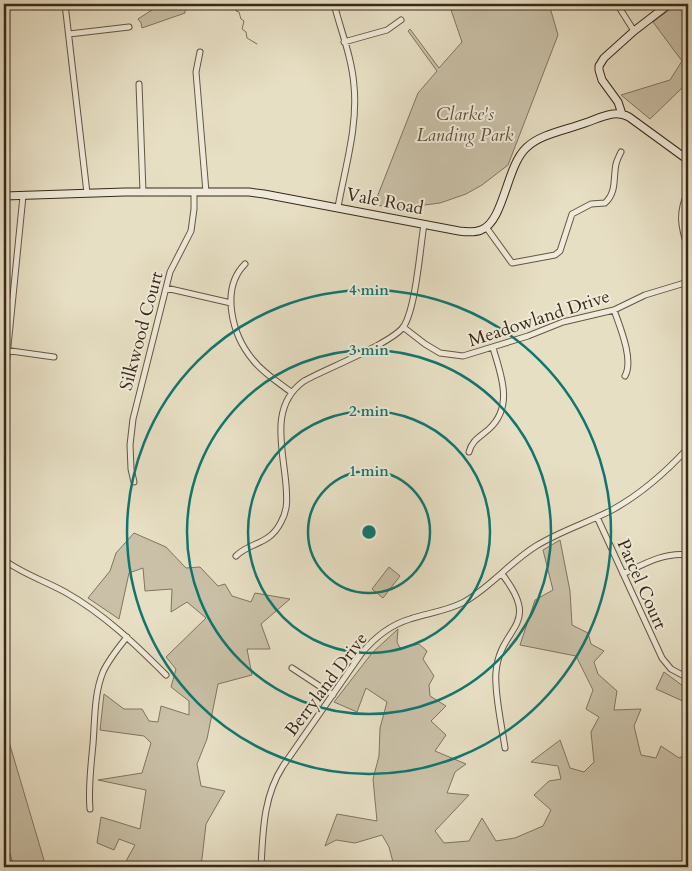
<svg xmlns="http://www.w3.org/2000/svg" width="692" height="871" viewBox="0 0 692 871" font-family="Cardo,serif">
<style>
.green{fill:#c9c0a7;stroke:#817460}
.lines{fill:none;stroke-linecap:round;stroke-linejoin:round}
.stream{stroke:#7e715c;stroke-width:1}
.minor-casing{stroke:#645643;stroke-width:7}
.secondary-casing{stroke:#392918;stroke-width:9}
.minor{stroke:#efead9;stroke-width:5}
.secondary{stroke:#efead9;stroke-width:7}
.ring{fill:none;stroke:#0f766e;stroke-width:2.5}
.labels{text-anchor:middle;stroke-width:4;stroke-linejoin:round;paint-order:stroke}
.park-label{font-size:18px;font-style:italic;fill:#5d4f3c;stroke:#efead9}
.street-label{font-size:18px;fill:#392918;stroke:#efead9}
.centre{fill:#0f766e;stroke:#efead9;stroke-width:2.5}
.ring-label{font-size:15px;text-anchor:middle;font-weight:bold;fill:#0f766e;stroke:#efead9;stroke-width:4;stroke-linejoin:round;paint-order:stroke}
</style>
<rect width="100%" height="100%" fill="#e7dfc4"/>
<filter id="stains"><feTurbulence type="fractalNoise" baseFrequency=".004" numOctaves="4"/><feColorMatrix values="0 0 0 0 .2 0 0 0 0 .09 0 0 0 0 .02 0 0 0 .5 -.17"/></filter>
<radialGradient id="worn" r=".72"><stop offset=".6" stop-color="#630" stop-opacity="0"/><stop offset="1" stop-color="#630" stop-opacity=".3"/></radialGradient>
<path class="green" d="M 161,4 L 185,4 L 185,13 L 142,28 L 141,23 L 138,19 Z
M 449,4 L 549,4 L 558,35 L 508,165 L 482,185 L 466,194 L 440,203 L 401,208 L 374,205 L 418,93 L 437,71 L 408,31 L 410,29 L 439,68 L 462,42 Z
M 677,4 L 688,4 L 688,88 L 683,87 L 650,119 L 621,95 L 670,80 L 682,61 L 653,22 Z
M 134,533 L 166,547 L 186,568 L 200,567 L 218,586 L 225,584 L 232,596 L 251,602 L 255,593 L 290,599 L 261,624 L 270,649 L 247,649 L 252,675 L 218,684 L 207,739 L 197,764 L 201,786 L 225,791 L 206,824 L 201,867 L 129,867 L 126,861 L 135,845 L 119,839 L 114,850 L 97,843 L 101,817 L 140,829 L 146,790 L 98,780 L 142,773 L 151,743 L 144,736 L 100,730 L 104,694 L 124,709 L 142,709 L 149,721 L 158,722 L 161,706 L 189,715 L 189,701 L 171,687 L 176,669 L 166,657 L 206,618 L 187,602 L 171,612 L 172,589 L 145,591 L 143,568 L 129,573 L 119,619 L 88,598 L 110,571 L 116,553 Z
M 560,540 L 570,591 L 572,625 L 588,633 L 591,644 L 604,651 L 594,662 L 598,674 L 617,691 L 614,710 L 641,709 L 634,726 L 641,755 L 656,758 L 661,746 L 679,758 L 688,754 L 688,867 L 362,867 L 393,862 L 389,847 L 382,835 L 355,843 L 336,840 L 325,846 L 337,814 L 377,821 L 373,779 L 379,756 L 380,728 L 387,702 L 366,688 L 357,712 L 334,702 L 372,653 L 398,629 L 397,642 L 400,648 L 419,644 L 427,651 L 423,659 L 434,676 L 429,685 L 430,696 L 446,706 L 431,721 L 446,735 L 435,751 L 466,764 L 455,772 L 447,793 L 469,795 L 435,831 L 444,843 L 469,841 L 482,818 L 496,841 L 515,838 L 543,826 L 551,810 L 534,795 L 549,781 L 561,779 L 558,766 L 531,762 L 560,740 L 570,768 L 584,772 L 594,762 L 591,732 L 599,717 L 586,709 L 593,690 L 576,656 L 520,645 L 535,600 L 553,590 L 543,550 Z
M 389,567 L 400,576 L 383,598 L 372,589 Z
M 664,672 L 683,686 L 688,686 L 688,701 L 685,702 L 656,689 Z
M 4,725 L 46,867 L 4,867 Z"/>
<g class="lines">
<path class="stream" d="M 235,4 L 236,11 L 239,12 L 241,19 L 244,21 L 242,29 L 246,32 L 247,38 L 257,44
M 4,835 L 14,867"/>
<defs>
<path id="minor" d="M 65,4 L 87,193
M 334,4 C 341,31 352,58 354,86 C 358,126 345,168 338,207
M 617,4 L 634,31
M 69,34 L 129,27
M 344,42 L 387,30 L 401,20
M 200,52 L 196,72 L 206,192
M 139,84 L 143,192
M 688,192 C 678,212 681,228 688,248
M 486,227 L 512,263 L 555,255 L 560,251 L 572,214 L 591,204 L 605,203 C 617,192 613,178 616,164 C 617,160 619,156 621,152
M 245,264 C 220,289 232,335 253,360 C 263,373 278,382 291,392
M 166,288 L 231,303
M 614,310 C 620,327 634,360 625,376
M 403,327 L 425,344 L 440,353 L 463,356 L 528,336 L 563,322 L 614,310 L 645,295 L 688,282
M 4,350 L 54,357
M 4,386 L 23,196
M 469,452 C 472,440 480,437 489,429 C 514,406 501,375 493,348
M 134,482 L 131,469 L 130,445 L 133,419 L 170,272 L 191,231 L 194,209 L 194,192
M 597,517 L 662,658 L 671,669 L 688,678
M 236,556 C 251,541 269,546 281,522 C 288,510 287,498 286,485 C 283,448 269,406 304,381 C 325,369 393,343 404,326 C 416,306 420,249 424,224
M 4,560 C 23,574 45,581 65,592 C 104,614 135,644 166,675
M 502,574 C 543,627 500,625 496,672 C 494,692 502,727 505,748
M 623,574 C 644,564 664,552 688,555
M 292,668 L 333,695
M 90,809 C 88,788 91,766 93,744 C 95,720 94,694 103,672 C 109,659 118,648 127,637
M 261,867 C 263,832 263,797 283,766 L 361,654 C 374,638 390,625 410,619 C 428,613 447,611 464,602 C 491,587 510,562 536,546 C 560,531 587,523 612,510 C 641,494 666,472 688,448"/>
<path id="secondary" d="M 622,114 L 618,102 L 602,80 L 599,70 L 599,66 L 604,58 L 634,31 L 669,4
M 4,196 L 125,192 L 249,192 L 264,194 L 459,231 C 466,232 474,233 481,230 C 504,222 506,167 526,148 C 540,134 566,130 585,123 C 600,118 614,109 629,117 L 688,160"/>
</defs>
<use href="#minor" class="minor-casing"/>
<use href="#secondary" class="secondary-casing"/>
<use href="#minor" class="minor"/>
<use href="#secondary" class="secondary"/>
</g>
<g class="ring">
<circle cx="369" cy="532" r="61"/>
<circle cx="369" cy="532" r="121"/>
<circle cx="369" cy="532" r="182"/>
<circle cx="369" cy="532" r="242"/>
</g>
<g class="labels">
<g class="park-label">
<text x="465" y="120">Clarke's<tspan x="465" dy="21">Landing Park</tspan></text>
</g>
<g class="street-label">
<text transform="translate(385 201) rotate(11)" y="6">Vale Road</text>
<text transform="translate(539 318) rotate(-18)" y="6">Meadowland Drive</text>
<text transform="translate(141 331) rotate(-75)" y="6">Silkwood Court</text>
<text transform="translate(642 584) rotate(66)" y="6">Parcel Court</text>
<text transform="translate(326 684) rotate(-53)" y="6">Berryland Drive</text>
</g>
</g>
<circle cx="369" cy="532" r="8" class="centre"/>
<g class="ring-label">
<text x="369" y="295">4 min</text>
<text x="369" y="355">3 min</text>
<text x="369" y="416">2 min</text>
<text x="369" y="476">1 min</text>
</g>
<rect width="692" height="871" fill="none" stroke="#e7dfc4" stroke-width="20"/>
<rect x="5" y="5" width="682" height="861" fill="none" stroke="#392918" stroke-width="2.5"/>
<rect x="10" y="10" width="672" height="851" fill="none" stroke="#392918"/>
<rect width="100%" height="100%" filter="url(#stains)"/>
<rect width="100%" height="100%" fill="url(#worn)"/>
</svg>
